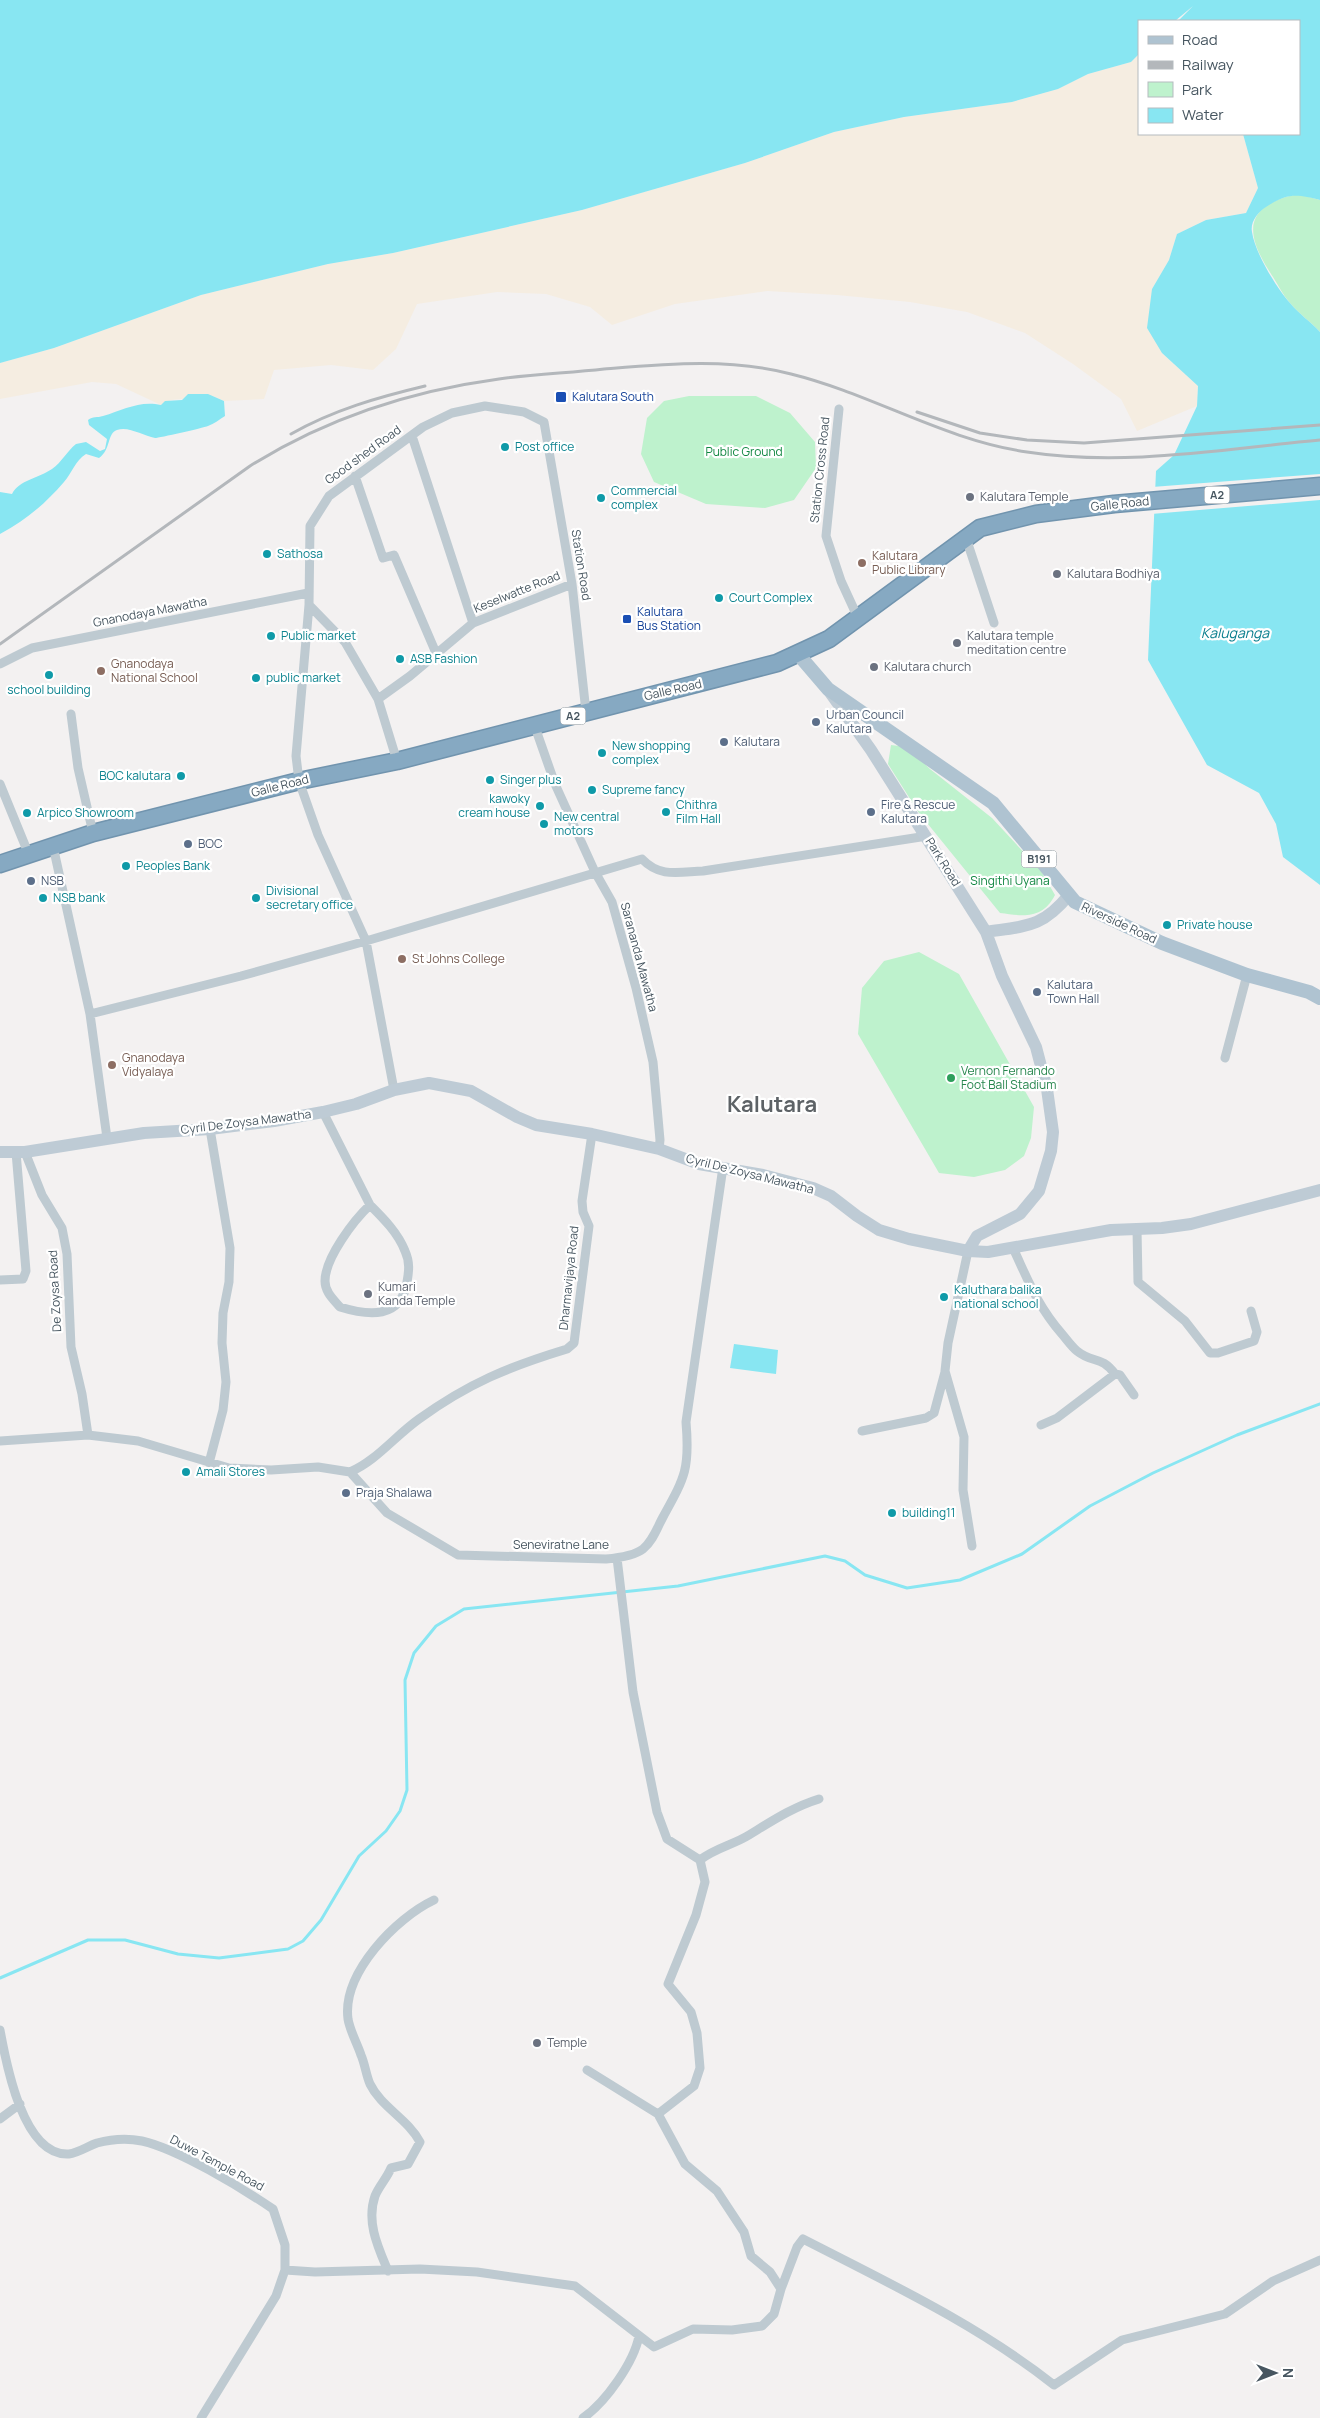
<svg xmlns="http://www.w3.org/2000/svg" width="1320" height="2418" viewBox="0 0 1320 2418" font-family="Manrope,sans-serif">
<style>
.green{fill:#bef2cd}
.sand{fill:#f5ede1}
.water{fill:#88e6f2}
.pier{fill:#f3f1f1}
.lines{fill:none;stroke-linecap:round;stroke-linejoin:round}
.stream{stroke:#88e6f2;stroke-width:3}
.highway-casing{stroke:#7194ae;stroke-width:19}
.street{stroke:#becad1;stroke-width:9}
.secondary{stroke:#becbd5;stroke-width:12}
.primary{stroke:#afc3d1;stroke-width:14}
.highway{stroke:#86a9c2;stroke-width:16}
.rail{stroke:#b3b7bb;stroke-width:3}
.transit-dot{fill:#1a4fb4;stroke:#fff;stroke-width:2}
.culture-dot{fill:#0f9aa8;stroke:#fff;stroke-width:2}
.worship-dot{fill:#6b7280;stroke:#fff;stroke-width:2}
.education-dot{fill:#8d6e63;stroke:#fff;stroke-width:2}
.service-dot{fill:#5c6f8a;stroke:#fff;stroke-width:2}
.leisure-dot{fill:#2e9e5b;stroke:#fff;stroke-width:2}
.labels{text-anchor:middle;stroke-width:4.5;stroke-linejoin:round;paint-order:stroke}
.shield{fill:#fff;stroke:#7e8990;stroke-width:1}
.shield-label{font-size:11px;font-weight:bold;fill:#475660}
.transit-label{font-size:12px;fill:#164399;stroke:#fff;text-anchor:start}
.culture-label{font-size:12px;fill:#0d838f;stroke:#fff;text-anchor:start}
.park-label{font-size:12px;fill:#128742;stroke:#fff}
.street-label{font-size:12px;fill:#475660;stroke:#fff}
.worship-label{font-size:12px;fill:#5b616d;stroke:#fff;text-anchor:start}
.education-label{font-size:12px;fill:#785e54;stroke:#fff;text-anchor:start}
.service-label{font-size:12px;fill:#4e5e75;stroke:#fff;text-anchor:start}
.leisure-label{font-size:12px;fill:#27864d;stroke:#fff;text-anchor:start}
.water-label{font-size:14px;font-style:italic;fill:#077d8d;stroke:#fff}
.town-label{font-size:22px;font-weight:bold;fill:#5d6266;stroke:#fff}
</style>
<rect width="100%" height="100%" fill="#f3f1f1"/>
<path class="green" d="M 1298,194 L 1320,200 L 1320,332 C 1311,322 1299,314 1290,303 C 1283,295 1278,285 1273,277 C 1245,235 1241,206 1298,194 Z
M 689,396 L 756,396 L 790,413 L 815,442 L 816,468 L 794,500 L 765,508 L 706,504 L 654,482 L 641,454 L 647,418 L 664,401 Z
M 891,745 L 907,747 L 930,769 L 992,818 L 1041,871 L 1055,895 C 1042,920 1023,916 1000,913 L 919,813 L 888,764 Z
M 919,952 L 959,974 L 1034,1107 L 1031,1138 L 1024,1156 L 1005,1170 L 974,1177 L 939,1173 L 858,1034 L 862,988 L 884,961 Z"/>
<path class="sand" d="M 1139,54 L 1139,134 L 1243,134 L 1258,188 L 1246,213 L 1206,220 L 1177,234 L 1169,260 L 1152,289 L 1162,353 L 1198,386 L 1197,406 L 1137,431 L 1121,399 L 1073,364 L 1025,333 L 967,312 L 910,302 L 837,295 L 767,291 L 675,304 L 612,325 L 590,307 L 546,294 L 497,292 L 417,304 L 396,349 L 373,370 L 331,365 L 274,370 L 264,399 L 224,401 L 213,396 L 171,400 L 161,405 L 116,384 L 92,382 L 0,399 L 0,363 L 54,348 L 201,295 L 328,264 L 393,253 L 582,210 L 745,163 L 834,132 L 904,117 L 1012,102 L 1058,89 L 1088,74 L 1131,62 Z"/>
<path class="water" d="M 0,0 L 1320,0 L 1320,200 C 1297,194 1287,193 1266,207 C 1258,212 1250,222 1252,232 C 1255,253 1276,287 1290,303 C 1299,314 1311,322 1320,332 L 1320,885 L 1283,857 L 1276,824 L 1259,793 L 1207,765 L 1148,660 L 1156,471 L 1174,455 L 1197,406 L 1198,386 L 1162,353 L 1147,328 L 1152,289 L 1169,260 L 1177,234 L 1206,220 L 1246,213 L 1258,188 L 1243,134 L 1299,134 L 1299,21 L 1178,21 L 1193,6 L 1175,21 L 1139,21 L 1139,54 L 1131,62 L 1088,74 L 1058,89 L 1012,102 L 904,117 L 834,132 L 745,163 L 582,210 L 393,253 L 328,264 L 201,295 L 54,348 L 0,363 Z
M 188,394 L 208,394 L 224,401 L 225,416 C 220,419 214,424 208,426 C 203,428 159,438 155,438 C 143,436 129,426 117,430 C 107,433 111,450 99,458 L 86,454 C 75,461 72,473 64,482 C 45,504 26,520 0,534 L 0,492 L 12,494 C 19,480 39,478 52,469 C 62,462 67,451 76,444 L 86,442 L 100,451 L 105,449 L 107,439 L 89,425 L 88,420 C 93,416 97,418 103,416 C 123,410 140,400 161,405 L 165,401 L 182,400 Z
M 734,1344 L 778,1350 L 776,1374 L 730,1368 Z"/>
<path class="pier" d="M 1320,474 L 1320,500 L 1151,514 L 1152,487 Z"/>
<g class="lines">
<path class="stream" d="M 0,1978 L 88,1940 L 125,1940 L 178,1954 L 219,1958 L 288,1949 L 303,1941 L 321,1920 L 359,1856 L 386,1831 L 400,1811 L 407,1790 L 405,1680 L 414,1653 L 436,1626 L 464,1609 L 678,1586 L 825,1556 L 845,1561 L 865,1575 L 907,1588 L 960,1580 L 1022,1554 L 1090,1506 L 1153,1473 L 1237,1435 L 1320,1404"/>
<defs>
<path id="highway" d="M 0,864 L 93,833 L 299,781 L 397,761 L 777,663 L 829,639 L 980,528 L 1036,514 L 1114,504 L 1320,486"/>
</defs>
<use href="#highway" class="highway-casing"/>
<path class="street" d="M 839,409 L 826,536 L 841,581 L 858,618
M 412,436 L 473,623
M 355,476 L 383,558 L 394,555 L 436,653
M 966,538 L 994,623
M 309,605 L 345,642 L 378,699 L 397,761
M 0,664 L 32,648 L 308,593
M 378,699 L 410,676 L 473,623 L 572,584
M 71,714 L 78,768 L 93,833
M 535,727 L 555,784 L 595,872 L 612,902 L 636,988 L 653,1062 L 660,1140 L 659,1149
M 0,784 L 29,855
M 53,846 L 90,1014 L 107,1138
M 90,1014 L 241,976 L 366,941 L 642,859 C 660,878 679,872 703,871 L 927,836
M 1225,1058 L 1247,975
M 394,1090 L 366,941 L 318,835 L 299,781 L 296,756 L 309,605 L 310,526 L 329,496 L 423,427 L 452,413 L 485,406 L 524,412 L 544,422 L 572,584 L 586,712
M 323,1112 L 370,1205 C 354,1220 325,1258 325,1281 C 325,1292 333,1299 340,1307 C 369,1316 401,1319 407,1282 C 409,1271 410,1262 405,1251 C 398,1233 384,1219 370,1205
M 25,1152 L 42,1195 L 62,1228 L 67,1254 L 71,1347 L 82,1394 L 88,1435
M 1137,1229 L 1138,1282 L 1185,1321 L 1210,1353 L 1218,1353 L 1254,1341 L 1257,1332 L 1251,1311
M 1013,1248 C 1029,1282 1037,1305 1062,1334 C 1067,1340 1072,1347 1077,1351 C 1093,1364 1101,1355 1115,1374
M 968,1251 L 948,1343 L 945,1371 L 964,1437 L 963,1490 L 972,1546
M 0,1280 L 23,1279 L 26,1271 L 16,1152
M 1041,1425 L 1057,1418 L 1115,1374 L 1120,1375 L 1134,1395
M 862,1431 L 926,1418 L 934,1413 L 945,1372
M 0,1441 L 88,1435 L 138,1441 L 229,1468 L 271,1470 L 318,1467 L 350,1472
M 209,1463 L 223,1410 L 226,1382 L 222,1343 L 223,1313 L 229,1282 L 230,1248 L 210,1129
M 350,1472 L 387,1513 L 458,1555 L 606,1559 C 617,1558 634,1556 643,1549 C 653,1541 657,1528 663,1517 C 685,1477 690,1469 686,1422 L 723,1167
M 350,1472 C 376,1461 395,1436 419,1419 C 469,1383 508,1367 567,1349 L 574,1343 L 589,1226 L 583,1212 L 582,1201 L 592,1134
M 700,1860 C 715,1848 733,1845 749,1835 C 772,1821 793,1807 819,1799
M 0,2030 C 6,2063 23,2157 69,2154 C 78,2153 88,2146 97,2143 C 112,2139 127,2138 142,2141 C 178,2149 242,2188 273,2209 L 285,2245 L 285,2270 L 276,2296 L 201,2418
M 587,2070 L 658,2114
M 0,2119 L 20,2104
M 285,2270 L 315,2272 L 420,2269 L 477,2272 L 575,2286 L 654,2347 L 693,2329 L 732,2330 L 762,2326 L 774,2314 L 781,2289 L 770,2272 L 751,2256 L 744,2232 L 717,2191 L 685,2164 L 658,2114 L 694,2086 L 700,2068 L 697,2033 L 691,2012 L 668,1984 L 696,1915 L 705,1882 L 700,1860 L 667,1839 L 657,1812 L 633,1692 L 617,1558
M 388,2271 C 378,2247 366,2222 375,2196 C 379,2186 387,2178 391,2168 L 408,2164 L 420,2142 C 408,2119 381,2107 370,2084 C 366,2075 365,2064 361,2055 C 357,2043 350,2031 348,2019 C 342,1973 396,1918 434,1900
M 781,2289 L 797,2247 L 803,2239 C 889,2283 978,2325 1054,2385 L 1122,2340 L 1225,2314 L 1273,2281 L 1320,2260
M 583,2418 C 606,2402 634,2362 639,2336"/>
<path class="secondary" d="M 829,691 L 871,750 L 986,932 C 1026,926 1042,928 1069,895
M 0,1152 L 25,1152 L 144,1133 L 210,1129 L 274,1121 L 323,1112 L 356,1104 L 394,1090 L 429,1083 L 471,1091 L 517,1117 L 536,1125 L 592,1134 L 659,1149 L 699,1164 L 763,1175 L 813,1188 L 831,1196 L 857,1216 L 879,1230 L 909,1239 L 968,1251 L 988,1252 L 1111,1230 L 1162,1228 L 1191,1224 L 1320,1190
M 968,1251 L 977,1236 L 1020,1214 L 1039,1191 L 1051,1151 L 1053,1132 L 1047,1089 L 1036,1047 L 1002,976 L 986,932"/>
<path class="primary" d="M 798,654 L 828,689 L 993,803 L 1075,902 L 1162,943 L 1247,975 L 1309,992 L 1320,998"/>
<use href="#highway" class="highway"/>
<path class="rail" d="M 917,412 L 980,433 L 1027,440 L 1084,443 L 1320,425
M 291,434 C 333,410 379,397 425,386
M 0,644 L 250,466 C 325,419 410,391 499,379 C 533,374 569,373 604,369 C 666,364 730,358 791,374 C 872,394 944,440 1027,452 C 1124,467 1223,449 1320,440"/>
</g>
<g class="transit-dot">
<rect x="555" y="391" width="12" height="12" rx="2.5"/>
<rect x="622" y="614" width="10" height="10" rx="2.5"/>
</g>
<g class="culture-dot">
<circle cx="505" cy="447" r="5"/>
<circle cx="601" cy="498" r="5"/>
<circle cx="267" cy="554" r="5"/>
<circle cx="719" cy="598" r="5"/>
<circle cx="271" cy="636" r="5"/>
<circle cx="400" cy="659" r="5"/>
<circle cx="49" cy="675" r="5"/>
<circle cx="256" cy="678" r="5"/>
<circle cx="602" cy="753" r="5"/>
<circle cx="181" cy="776" r="5"/>
<circle cx="490" cy="780" r="5"/>
<circle cx="592" cy="790" r="5"/>
<circle cx="540" cy="806" r="5"/>
<circle cx="666" cy="812" r="5"/>
<circle cx="27" cy="813" r="5"/>
<circle cx="544" cy="824" r="5"/>
<circle cx="126" cy="866" r="5"/>
<circle cx="43" cy="898" r="5"/>
<circle cx="256" cy="898" r="5"/>
<circle cx="1167" cy="925" r="5"/>
<circle cx="944" cy="1297" r="5"/>
<circle cx="186" cy="1472" r="5"/>
<circle cx="892" cy="1513" r="5"/>
</g>
<g class="worship-dot">
<circle cx="970" cy="497" r="5"/>
<circle cx="1057" cy="574" r="5"/>
<circle cx="957" cy="643" r="5"/>
<circle cx="874" cy="667" r="5"/>
<circle cx="368" cy="1294" r="5"/>
<circle cx="537" cy="2043" r="5"/>
</g>
<g class="education-dot">
<circle cx="862" cy="563" r="5"/>
<circle cx="101" cy="671" r="5"/>
<circle cx="402" cy="959" r="5"/>
<circle cx="112" cy="1065" r="5"/>
</g>
<g class="service-dot">
<circle cx="816" cy="722" r="5"/>
<circle cx="724" cy="742" r="5"/>
<circle cx="871" cy="812" r="5"/>
<circle cx="188" cy="844" r="5"/>
<circle cx="31" cy="881" r="5"/>
<circle cx="1037" cy="992" r="5"/>
<circle cx="346" cy="1493" r="5"/>
</g>
<circle class="leisure-dot" cx="951" cy="1078" r="5"/>
<g class="labels">
<g class="shield">
<rect x="1204.5" y="486.5" width="25" height="17" rx="4"/>
<rect x="560.5" y="707.5" width="25" height="17" rx="4"/>
<rect x="1021.5" y="850.5" width="35" height="17" rx="4"/>
</g>
<g class="shield-label">
<text x="1217" y="499">A2</text>
<text x="573" y="720">A2</text>
<text x="1039" y="863">B191</text>
</g>
<g class="transit-label">
<text x="572" y="401">Kalutara South</text>
<text x="637" y="616">Kalutara<tspan x="637" dy="14">Bus Station</tspan></text>
</g>
<g class="culture-label">
<text x="515" y="451">Post office</text>
<text x="611" y="495">Commercial<tspan x="611" dy="14">complex</tspan></text>
<text x="277" y="558">Sathosa</text>
<text x="729" y="602">Court Complex</text>
<text x="281" y="640">Public market</text>
<text x="410" y="663">ASB Fashion</text>
<text x="266" y="682">public market</text>
<text x="49" y="694" text-anchor="middle">school building</text>
<text x="612" y="750">New shopping<tspan x="612" dy="14">complex</tspan></text>
<text x="171" y="780" text-anchor="end">BOC kalutara</text>
<text x="500" y="784">Singer plus</text>
<text x="602" y="794">Supreme fancy</text>
<text x="530" y="803" text-anchor="end">kawoky<tspan x="530" dy="14">cream house</tspan></text>
<text x="676" y="809">Chithra<tspan x="676" dy="14">Film Hall</tspan></text>
<text x="37" y="817">Arpico Showroom</text>
<text x="554" y="821">New central<tspan x="554" dy="14">motors</tspan></text>
<text x="136" y="870">Peoples Bank</text>
<text x="266" y="895">Divisional<tspan x="266" dy="14">secretary office</tspan></text>
<text x="53" y="902">NSB bank</text>
<text x="1177" y="929">Private house</text>
<text x="954" y="1294">Kaluthara balika<tspan x="954" dy="14">national school</tspan></text>
<text x="196" y="1476">Amali Stores</text>
<text x="902" y="1517">building11</text>
</g>
<g class="park-label">
<text x="744" y="456">Public Ground</text>
<text x="1010" y="885">Singithi Uyana</text>
</g>
<g class="street-label">
<text transform="translate(363 455) rotate(-36)" y="4">Good shed Road</text>
<text transform="translate(820 470) rotate(-84)" y="4">Station Cross Road</text>
<text transform="translate(1120 504) rotate(-6)" y="4">Galle Road</text>
<text transform="translate(581 565) rotate(81)" y="4">Station Road</text>
<text transform="translate(517 592) rotate(-22)" y="4">Keselwatte Road</text>
<text transform="translate(150 612) rotate(-11)" y="4">Gnanodaya Mawatha</text>
<text transform="translate(673 690) rotate(-13)" y="4">Galle Road</text>
<text transform="translate(280 786) rotate(-14)" y="4">Galle Road</text>
<text transform="translate(943 862) rotate(58)" y="4">Park Road</text>
<text transform="translate(1119 923) rotate(25)" y="4">Riverside Road</text>
<text transform="translate(639 957) rotate(75)" y="4">Sarananda Mawatha</text>
<text transform="translate(246 1122) rotate(-7)" y="4">Cyril De Zoysa Mawatha</text>
<text transform="translate(750 1174) rotate(14)" y="4">Cyril De Zoysa Mawatha</text>
<text transform="translate(569 1278) rotate(-84)" y="4">Dharmavijaya Road</text>
<text transform="translate(55 1291) rotate(-93)" y="4">De Zoysa Road</text>
<text x="561" y="1549">Seneviratne Lane</text>
<text transform="translate(217 2163) rotate(28)" y="4">Duwe Temple Road</text>
</g>
<g class="worship-label">
<text x="980" y="501">Kalutara Temple</text>
<text x="1067" y="578">Kalutara Bodhiya</text>
<text x="967" y="640">Kalutara temple<tspan x="967" dy="14">meditation centre</tspan></text>
<text x="884" y="671">Kalutara church</text>
<text x="378" y="1291">Kumari<tspan x="378" dy="14">Kanda Temple</tspan></text>
<text x="547" y="2047">Temple</text>
</g>
<g class="education-label">
<text x="872" y="560">Kalutara<tspan x="872" dy="14">Public Library</tspan></text>
<text x="111" y="668">Gnanodaya<tspan x="111" dy="14">National School</tspan></text>
<text x="412" y="963">St Johns College</text>
<text x="122" y="1062">Gnanodaya<tspan x="122" dy="14">Vidyalaya</tspan></text>
</g>
<g class="service-label">
<text x="826" y="719">Urban Council<tspan x="826" dy="14">Kalutara</tspan></text>
<text x="734" y="746">Kalutara</text>
<text x="881" y="809">Fire &amp; Rescue<tspan x="881" dy="14">Kalutara</tspan></text>
<text x="198" y="848">BOC</text>
<text x="41" y="885">NSB</text>
<text x="1047" y="989">Kalutara<tspan x="1047" dy="14">Town Hall</tspan></text>
<text x="356" y="1497">Praja Shalawa</text>
</g>
<g class="leisure-label">
<text x="961" y="1075">Vernon Fernando<tspan x="961" dy="14">Foot Ball Stadium</tspan></text>
</g>
<g class="water-label">
<text x="1235" y="638">Kaluganga</text>
</g>
<g class="town-label">
<text x="772" y="1112">Kalutara</text>
</g>
</g>
<rect x="1138" y="20" width="162" height="115" fill="#ffffff" stroke="#b5bbbf"/>
<rect x="1148" y="36" width="25" height="8" fill="#afc3d1" stroke="#b5bbbf"/>
<text x="1182" y="45" font-size="15" fill="#475660">Road</text>
<rect x="1148" y="61" width="25" height="8" fill="#b3b7bb" stroke="#b5bbbf"/>
<text x="1182" y="70" font-size="15" fill="#475660">Railway</text>
<rect x="1148" y="82" width="25" height="15" fill="#bef2cd" stroke="#b5bbbf"/>
<text x="1182" y="95" font-size="15" fill="#475660">Park</text>
<rect x="1148" y="108" width="25" height="15" fill="#88e6f2" stroke="#b5bbbf"/>
<text x="1182" y="120" font-size="15" fill="#475660">Water</text>
<g transform="translate(1275 2373) rotate(90)" stroke="#ffffff" stroke-width="4" paint-order="stroke">
<path d="M0-4L9 19L0 12L-9 19Z" fill="#475660"/>
<text y="-8" font-size="14" font-weight="bold" text-anchor="middle" fill="#475660">N</text>
</g>
</svg>
